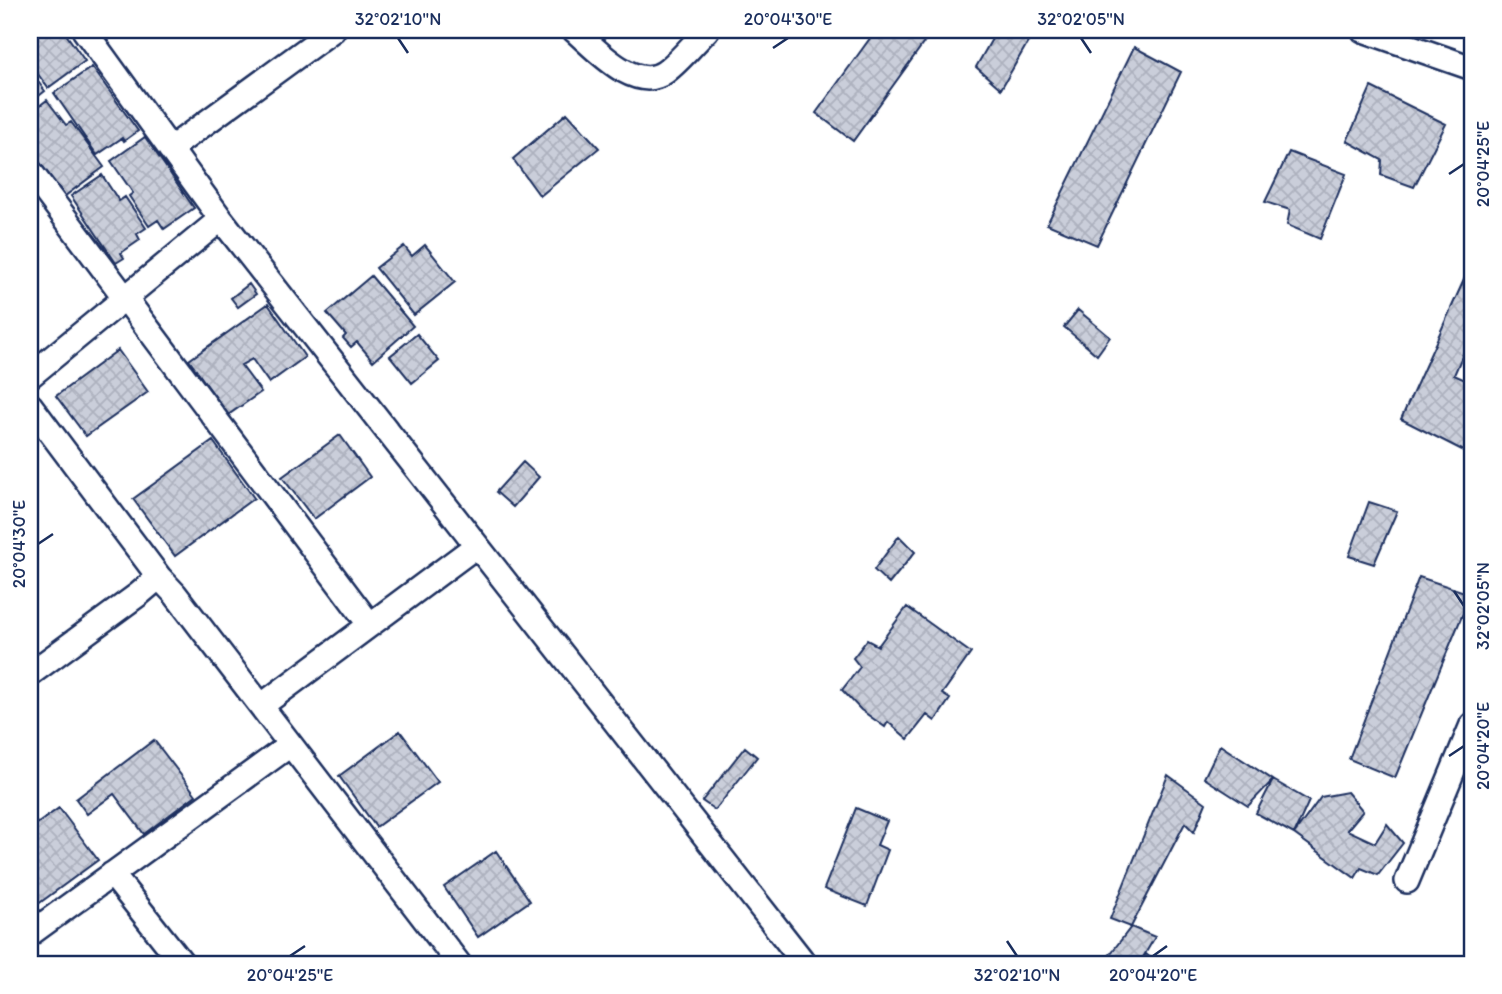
<svg xmlns="http://www.w3.org/2000/svg" width="1502" height="994" viewBox="0 0 1502 994" font-family="Itim,sans-serif">
<style>
.building{fill:url(#building-cross-hatch);stroke:#1b2f5e;stroke-width:2}
.lines{fill:none;stroke-linecap:round;stroke-linejoin:round}
.minor-casing{stroke:#1b2f5e;stroke-width:28}
.minor{stroke:#fff;stroke-width:23}
.ticks{fill:none;stroke:#1b2f5e;stroke-width:2.5}
.neatline{fill:none;stroke:#1b2f5e;stroke-width:2.5}
.ticks-label{font-size:18px;text-anchor:middle;fill:#1b2f5e}
</style>
<defs>
<pattern id="building-cross-hatch" width="8" height="8" patternUnits="userSpaceOnUse" patternTransform="scale(1.75)"><rect width="8" height="8" fill="#caceda"/><path d="M0 0l8 8M0 8l8-8" fill="none" stroke="#adb1be"/></pattern>
</defs>
<rect width="100%" height="100%" fill="#fff"/>
<filter id="ink" filterUnits="userSpaceOnUse"><feTurbulence type="fractalNoise" baseFrequency=".0143" numOctaves="2"/><feDisplacementMap in="SourceGraphic" scale="14" xChannelSelector="R" yChannelSelector="G"/><feConvolveMatrix kernelMatrix="1 2 1 2 8 2 1 2 1" color-interpolation-filters="sRGB"/></filter>
<g filter="url(#ink)">
<path class="building" d="M 30,30 L 63,30 L 85,61 L 48,88 L 30,63 Z
M 876,30 L 933,30 L 853,141 L 816,113 Z
M 997,30 L 1035,30 L 1001,89 L 976,67 Z
M 1134,47 L 1181,72 L 1097,245 L 1047,224 Z
M 92,67 L 138,131 L 124,141 L 122,138 L 97,155 L 54,93 Z
M 30,71 L 45,91 L 30,103 Z
M 1371,87 L 1446,124 L 1414,187 L 1381,175 L 1382,160 L 1347,141 Z
M 47,100 L 66,125 L 71,122 L 104,167 L 65,196 L 30,150 L 30,113 Z
M 567,113 L 599,148 L 540,196 L 513,159 Z
M 145,137 L 194,208 L 164,229 L 158,220 L 149,226 L 129,196 L 133,193 L 111,161 Z
M 1289,152 L 1346,174 L 1320,239 L 1287,225 L 1290,210 L 1265,202 Z
M 102,175 L 119,201 L 125,197 L 146,228 L 137,234 L 140,240 L 121,253 L 124,258 L 116,263 L 71,196 Z
M 425,245 L 455,282 L 414,315 L 376,268 L 404,246 L 412,256 Z
M 1472,262 L 1472,333 L 1454,375 L 1472,383 L 1472,455 L 1401,419 Z
M 371,276 L 413,326 L 373,361 L 357,342 L 351,347 L 343,338 L 346,335 L 327,313 Z
M 249,284 L 256,294 L 238,307 L 231,298 Z
M 268,304 L 305,357 L 269,383 L 252,359 L 241,365 L 261,392 L 228,415 L 189,360 Z
M 1078,310 L 1110,337 L 1097,355 L 1064,327 Z
M 417,334 L 439,361 L 412,383 L 390,356 Z
M 118,350 L 148,392 L 86,436 L 56,396 Z
M 340,435 L 370,477 L 314,519 L 282,477 Z
M 213,441 L 254,498 L 175,556 L 133,499 Z
M 523,462 L 539,477 L 513,507 L 496,492 Z
M 1369,502 L 1397,511 L 1374,564 L 1349,556 Z
M 899,536 L 915,552 L 889,584 L 874,570 Z
M 1419,577 L 1471,594 L 1395,778 L 1349,759 Z
M 907,607 L 971,653 L 942,694 L 950,699 L 935,721 L 927,715 L 908,739 L 888,722 L 885,727 L 861,710 L 842,690 L 860,667 L 853,658 L 867,640 L 878,646 Z
M 400,731 L 438,782 L 376,827 L 339,776 Z
M 154,740 L 196,795 L 144,834 L 114,794 L 87,814 L 76,799 Z
M 1220,745 L 1273,780 L 1248,806 L 1204,778 Z
M 745,747 L 757,757 L 715,810 L 702,801 Z
M 1168,775 L 1206,803 L 1194,832 L 1185,823 L 1131,927 L 1110,919 Z
M 1273,780 L 1309,801 L 1294,834 L 1256,813 Z
M 1347,792 L 1363,811 L 1347,830 L 1375,843 L 1387,824 L 1403,843 L 1378,875 L 1361,868 L 1355,878 L 1294,834 L 1321,797 Z
M 59,808 L 98,860 L 30,910 L 30,829 Z
M 856,808 L 887,821 L 877,845 L 888,850 L 867,906 L 824,889 Z
M 496,851 L 530,901 L 478,937 L 444,887 Z
M 1131,927 L 1155,937 L 1139,964 L 1124,964 L 1108,957 Z
M 1146,954 L 1158,964 L 1139,964 Z"/>
<g class="lines">
<defs>
<path id="minor" d="M 84,30 L 221,219 L 805,964
M 574,30 C 595,48 635,94 665,72 C 680,61 694,43 707,30
M 1363,30 L 1472,68
M 170,149 L 333,30
M 30,171 L 370,625
M 30,376 L 221,219
M 30,405 L 159,577
M 30,674 L 139,594 L 159,577 L 175,594 L 459,964
M 261,706 L 476,546
M 112,874 L 183,964
M 1407,881 L 1472,725
M 30,934 L 290,745"/>
</defs>
<use href="#minor" class="minor-casing"/>
<use href="#minor" class="minor"/>
</g>
</g>
<path class="ticks" d="M 398,38 L 408,53M 1081,38 L 1091,53M 773,48 L 788,38M 1449,174 L 1464,164M 38,544 L 53,534M 1454,591 L 1464,606M 1449,756 L 1464,746M 1007,941 L 1017,956M 290,956 L 305,946M 1153,956 L 1167,946"/>
<rect width="1502" height="994" fill="none" stroke="#fff" stroke-width="77"/>
<rect x="38" y="38" width="1426" height="918" class="neatline"/>
<g class="ticks-label">
<text x="398" y="25">32°02'10"N</text>
<text x="788" y="25">20°04'30"E</text>
<text x="1081" y="25">32°02'05"N</text>
<text transform="translate(1483 164) rotate(-90)" y="6">20°04'25"E</text>
<text transform="translate(19 544) rotate(-90)" y="6">20°04'30"E</text>
<text transform="translate(1483 606) rotate(-90)" y="6">32°02'05"N</text>
<text transform="translate(1483 746) rotate(-90)" y="6">20°04'20"E</text>
<text x="290" y="981">20°04'25"E</text>
<text x="1017" y="981">32°02'10"N</text>
<text x="1153" y="981">20°04'20"E</text>
</g>
</svg>
